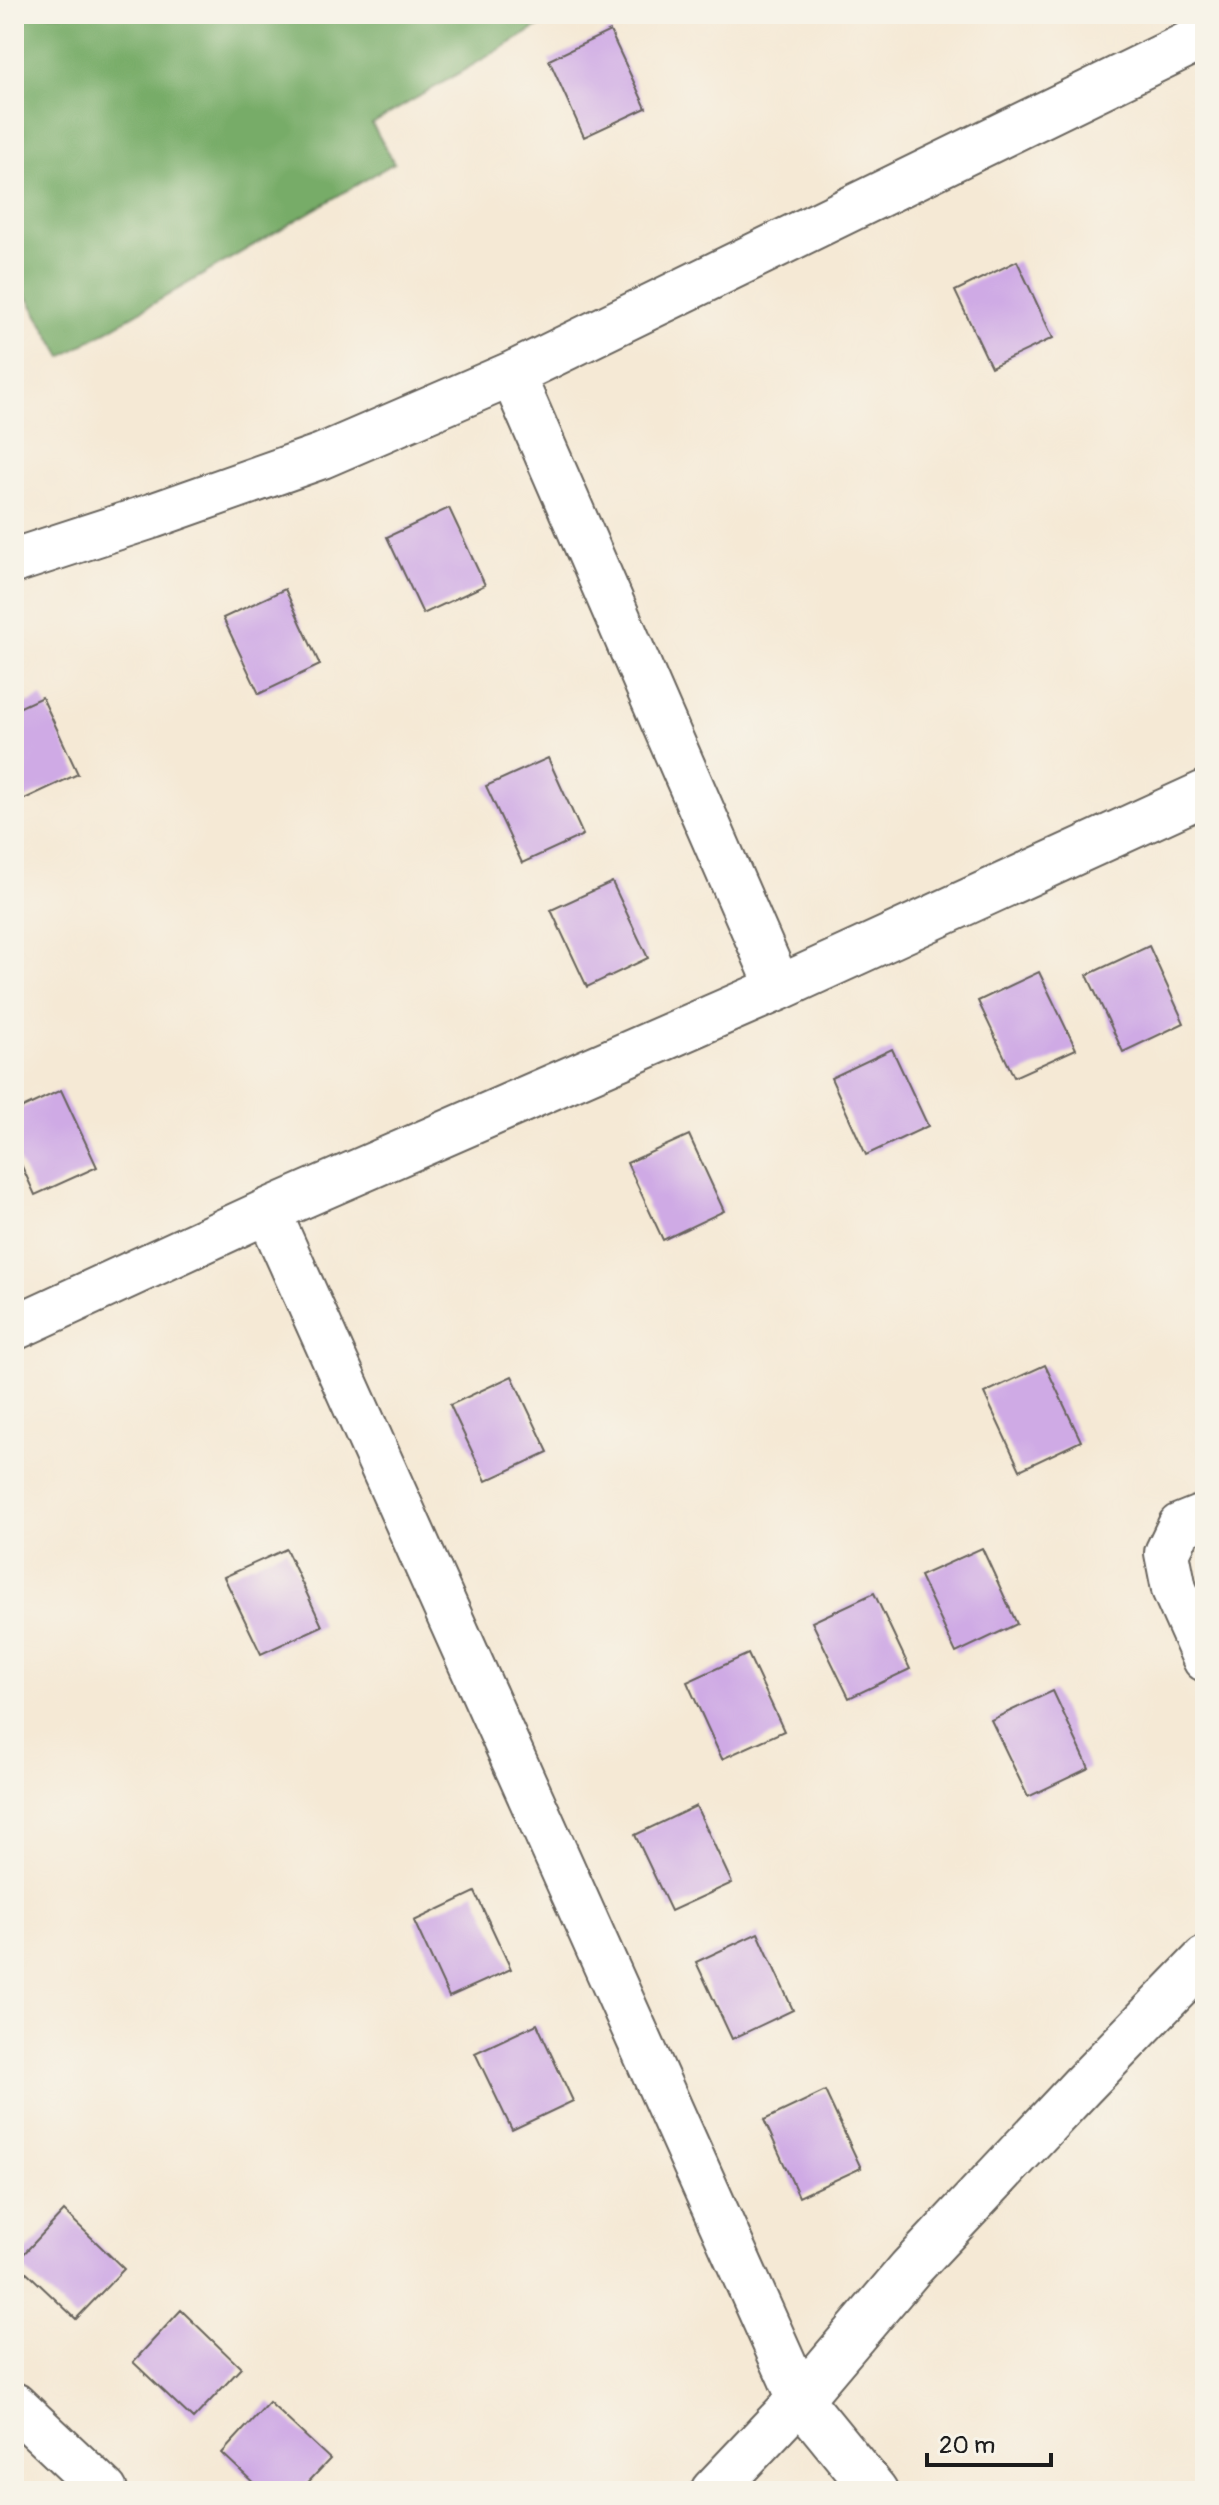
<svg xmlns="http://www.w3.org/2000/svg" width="1219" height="2505" viewBox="0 0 1219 2505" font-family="Pangolin,sans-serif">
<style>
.forest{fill:#77ac68;stroke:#4a6442;stroke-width:2}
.building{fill:#cfaae5}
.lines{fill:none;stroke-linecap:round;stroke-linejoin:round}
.street-casing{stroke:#68645d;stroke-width:48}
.street{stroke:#fff;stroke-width:44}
</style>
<rect width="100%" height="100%" fill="#f7f3e8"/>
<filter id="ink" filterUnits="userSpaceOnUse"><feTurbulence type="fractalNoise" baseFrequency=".0125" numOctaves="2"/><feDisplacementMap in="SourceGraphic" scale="16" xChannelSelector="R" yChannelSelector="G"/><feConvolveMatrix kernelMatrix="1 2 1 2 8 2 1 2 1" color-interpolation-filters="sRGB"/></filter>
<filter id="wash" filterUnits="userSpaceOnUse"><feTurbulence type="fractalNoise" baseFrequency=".006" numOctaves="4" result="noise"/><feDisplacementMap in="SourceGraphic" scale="32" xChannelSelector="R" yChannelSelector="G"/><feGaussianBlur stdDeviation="1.8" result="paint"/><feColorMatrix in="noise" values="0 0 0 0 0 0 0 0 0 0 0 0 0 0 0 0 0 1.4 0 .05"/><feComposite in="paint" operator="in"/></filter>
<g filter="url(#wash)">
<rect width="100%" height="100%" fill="#f5e9d5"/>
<path class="forest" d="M 14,14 L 560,14 L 372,124 L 394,163 L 62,357 L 14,274 Z"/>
<g id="blocks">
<path class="building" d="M 610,31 L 646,108 L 584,137 L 549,60 Z
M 1017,261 L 1053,338 L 991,367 L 955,291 Z
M 449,508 L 485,585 L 423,614 L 387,537 Z
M 285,589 L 320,665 L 259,694 L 223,618 Z
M 42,697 L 78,774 L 16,803 L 14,798 L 14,710 Z
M 548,758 L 583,835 L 522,863 L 486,786 Z
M 612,882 L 648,958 L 587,987 L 551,910 Z
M 1149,946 L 1184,1023 L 1123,1052 L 1087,975 Z
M 1039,972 L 1076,1049 L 1014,1077 L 978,1001 Z
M 892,1049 L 928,1126 L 866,1155 L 831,1078 Z
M 61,1090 L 97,1167 L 35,1195 L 14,1149 L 14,1112 Z
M 689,1135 L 724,1211 L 663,1240 L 627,1163 Z
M 1045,1365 L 1081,1441 L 1020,1470 L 984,1393 Z
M 512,1376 L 548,1452 L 486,1481 L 450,1405 Z
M 982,1548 L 1017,1624 L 956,1653 L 920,1576 Z
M 286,1549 L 322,1626 L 261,1654 L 224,1577 Z
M 874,1593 L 910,1669 L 849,1698 L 812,1622 Z
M 748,1654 L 784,1731 L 722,1759 L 687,1682 Z
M 1053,1691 L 1089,1768 L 1028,1797 L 991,1720 Z
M 696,1806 L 732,1883 L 671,1911 L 635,1835 Z
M 475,1892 L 511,1969 L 449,1997 L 414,1921 Z
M 758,1933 L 793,2010 L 732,2039 L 696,1962 Z
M 537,2024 L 573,2101 L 512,2130 L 475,2053 Z
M 825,2091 L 861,2168 L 799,2197 L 764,2120 Z
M 64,2211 L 124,2269 L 76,2319 L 16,2262 Z
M 181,2310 L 241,2368 L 193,2419 L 133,2362 Z
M 269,2402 L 330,2459 L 300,2491 L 262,2491 L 222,2453 Z"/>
</g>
</g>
<g filter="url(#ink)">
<use href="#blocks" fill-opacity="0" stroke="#68645d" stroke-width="2"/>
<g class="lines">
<defs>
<path id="street" d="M 512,374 L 1205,36
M 14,561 L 152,516 L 322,456 L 512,374 L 779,988
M 14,1328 L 268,1211
M 1205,1516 L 1180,1526 L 1167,1553 L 1174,1589 L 1205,1659
M 14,2405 L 105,2491
M 713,2491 L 800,2399 L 910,2269 L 1081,2087 L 1205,1959
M 875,2491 L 800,2399 L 268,1211 L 779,988 L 1205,793"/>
</defs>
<use href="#street" class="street-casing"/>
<use href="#street" class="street"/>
</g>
</g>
<rect width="1219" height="2505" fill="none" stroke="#f7f3e8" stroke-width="48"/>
<path d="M927 2453v12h124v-12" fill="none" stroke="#1c1c1c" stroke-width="4"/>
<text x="939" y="2453" font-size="24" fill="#1c1c1c" stroke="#f7f3e8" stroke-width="6" paint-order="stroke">20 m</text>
</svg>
